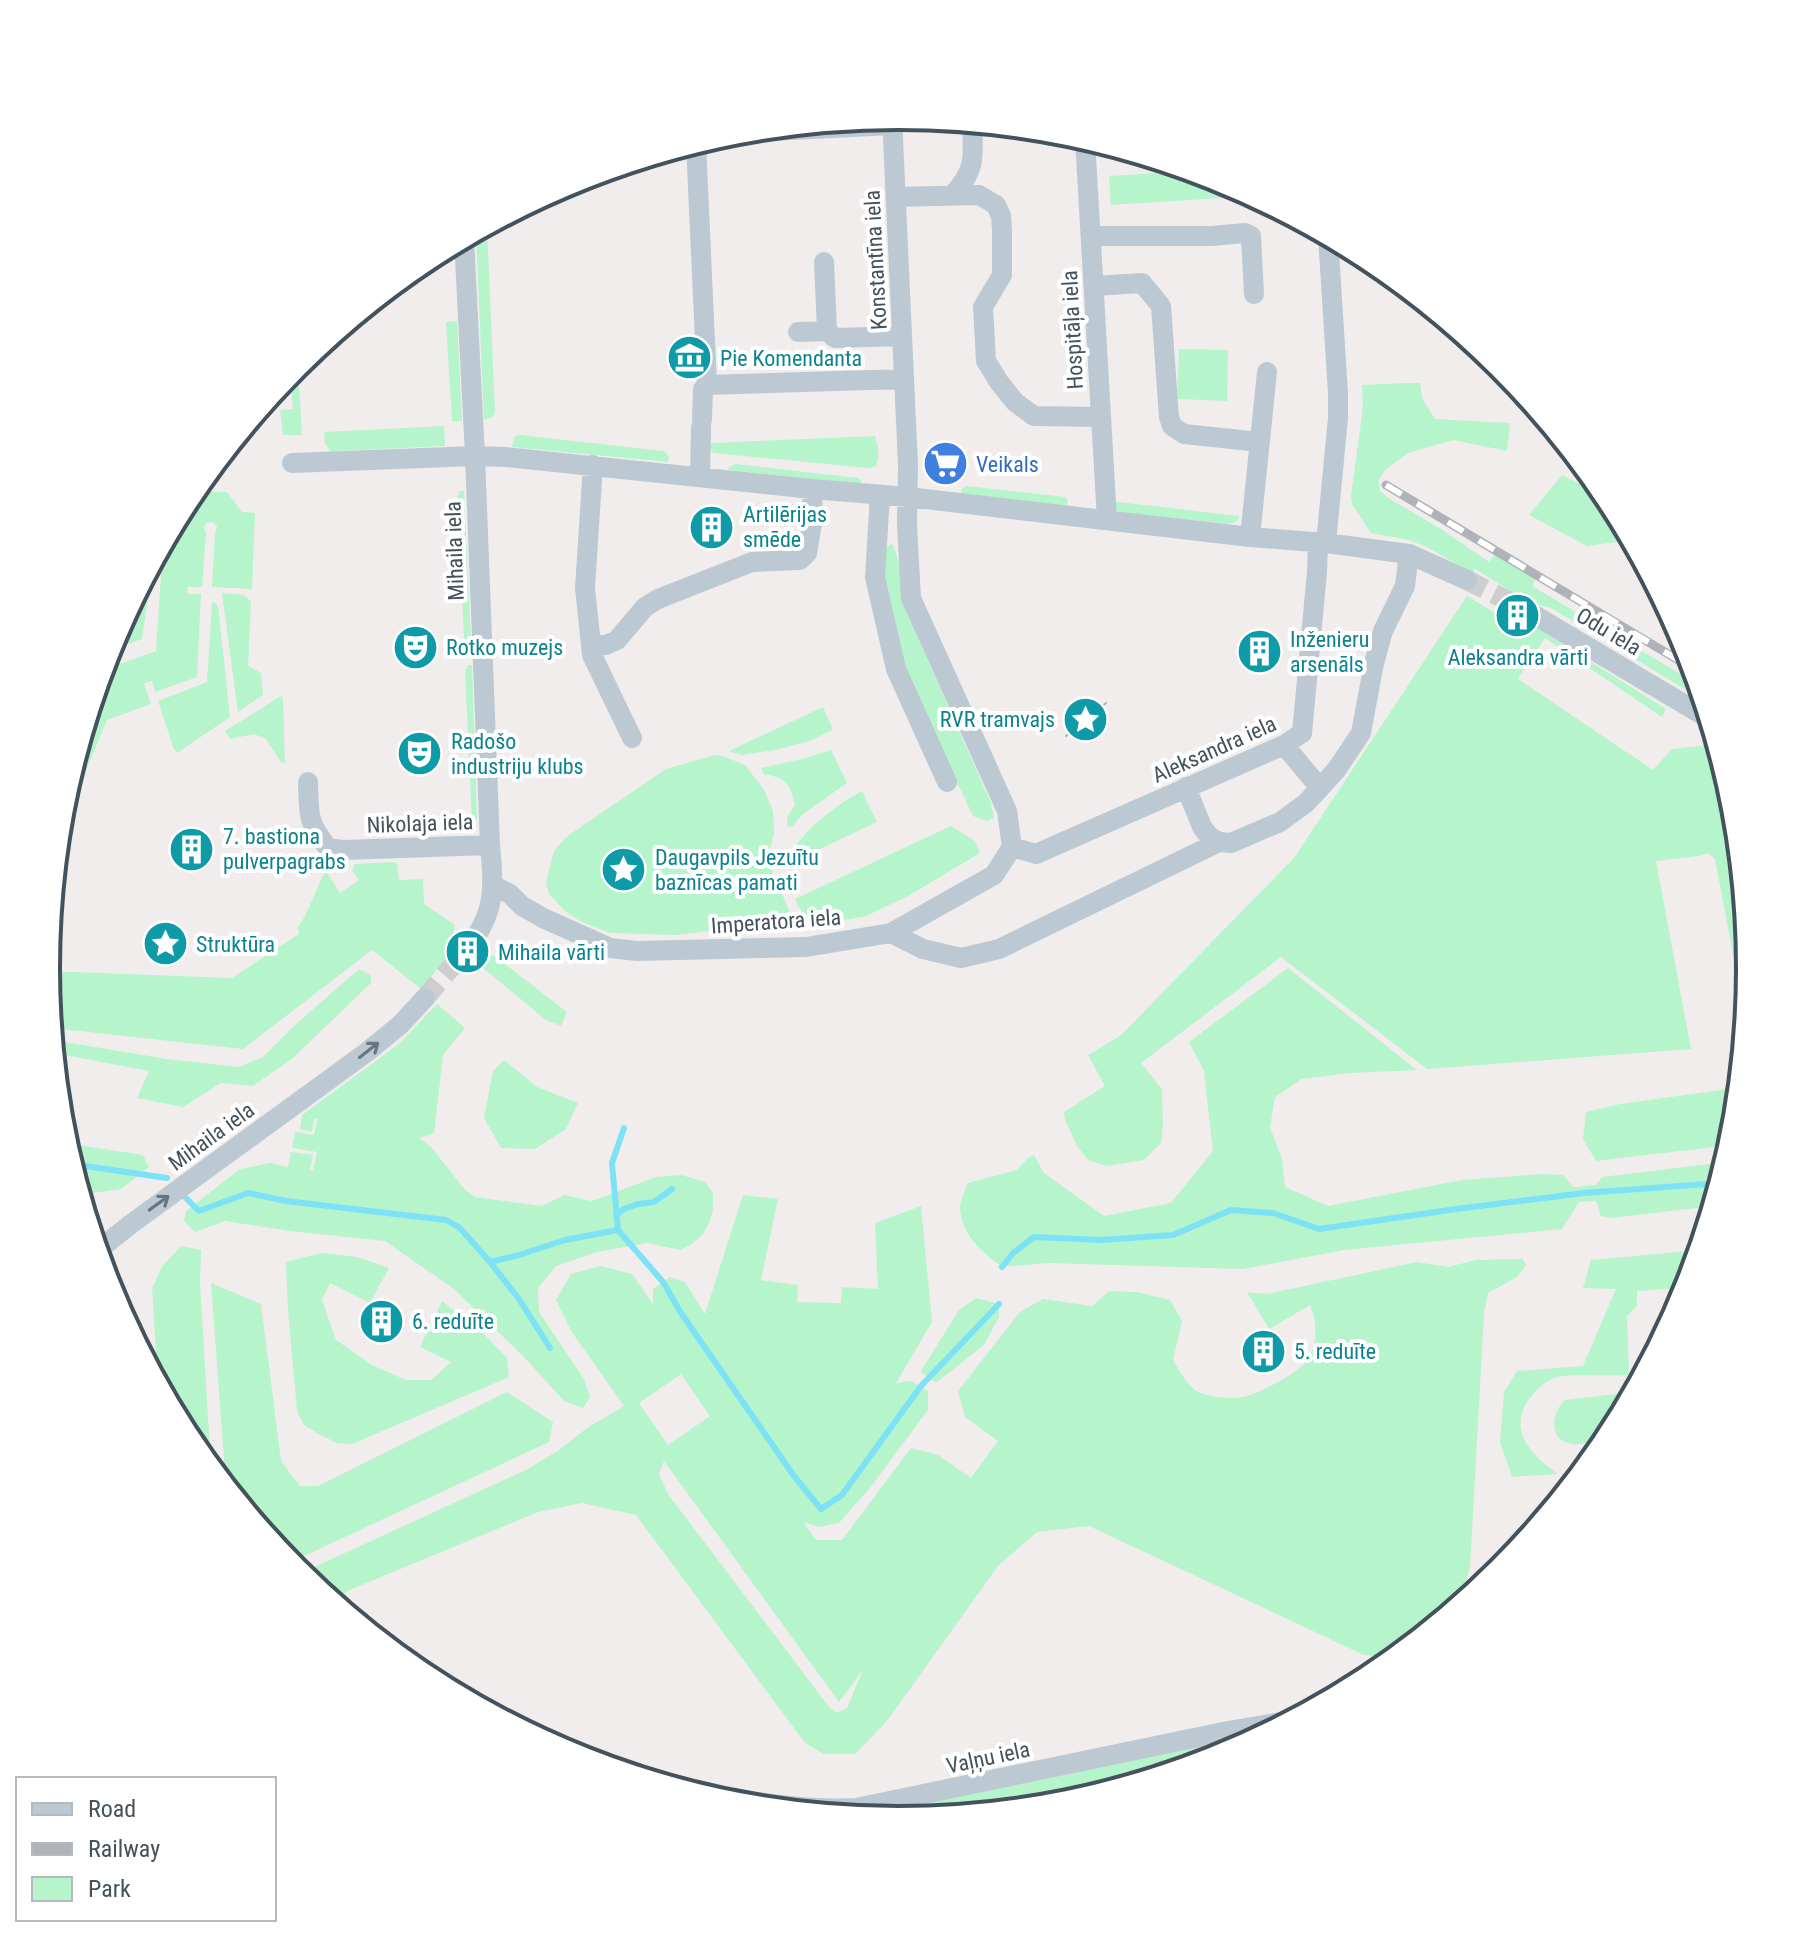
<svg xmlns="http://www.w3.org/2000/svg" width="1797" height="1937" viewBox="0 0 1797 1937" font-family="'Roboto Condensed',sans-serif">
<style>
.green{fill:#b6f4cb;fill-rule:evenodd}
.lines{fill:none;stroke-linecap:round;stroke-linejoin:round}
.stream{stroke:#7ee2f6;stroke-width:6}
.minor-tunnel{stroke:#ceced0;stroke-width:20;stroke-dasharray:20 10;stroke-linecap:butt}
.minor{stroke:#bcc9d2;stroke-width:20}
.tram{stroke:#afb3b9;stroke-width:2}
.rail-casing{stroke:#afb3b9;stroke-width:9}
.rail{stroke:#fff;stroke-width:6;stroke-dasharray:18;stroke-linecap:butt}
.oneway{stroke:#687680}
.labels{text-anchor:middle;stroke-width:8;stroke-linejoin:round;paint-order:stroke}
.street-label{font-size:22px;fill:#44525d;stroke:#fff}
.culture-label{font-size:22px;fill:#0d838f;stroke:#fff;text-anchor:start}
.shop-label{font-size:22px;fill:#366cbe;stroke:#fff;text-anchor:start}
.rim{fill:none;stroke:#44525d;stroke-width:4}
</style>
<rect width="100%" height="100%" fill="#f1eded"/>
<path class="green" d="M 1191,171 L 1225,181 L 1253,196 L 1111,205 L 1109,176 Z
M 487,226 L 495,412 L 493,417 L 484,420 L 476,233 Z
M 457,321 L 462,421 L 452,421 L 446,322 Z
M 1179,349 L 1228,350 L 1227,401 L 1177,399 Z
M 295,366 L 298,366 L 302,435 L 283,435 L 280,410 L 293,409 L 290,372 Z
M 1407,383 L 1420,383 L 1422,398 L 1435,419 L 1510,423 L 1507,451 L 1453,440 L 1408,453 L 1385,470 L 1379,480 L 1380,491 L 1390,499 L 1441,529 L 1489,562 L 1495,554 L 1536,578 L 1532,586 L 1699,685 L 1703,700 L 1551,608 L 1530,603 L 1475,569 L 1472,573 L 1427,547 L 1409,540 L 1371,533 L 1352,504 L 1351,496 L 1363,407 L 1362,385 Z
M 444,426 L 445,446 L 338,451 L 330,451 L 325,443 L 324,432 Z
M 520,435 L 664,451 L 669,457 L 668,462 L 512,447 L 514,437 Z
M 875,436 C 878,447 881,457 875,467 L 868,468 L 713,453 L 709,446 L 712,443 Z
M 736,464 L 858,478 L 861,481 L 861,485 L 728,470 L 729,467 Z
M 1590,474 L 1608,495 L 1631,540 L 1587,546 L 1529,515 L 1562,475 L 1580,484 Z
M 199,483 L 199,491 L 227,492 L 242,512 L 255,513 L 252,589 L 212,587 L 215,534 L 217,527 L 214,522 L 206,523 L 204,528 L 206,533 L 202,587 L 187,587 L 188,594 L 201,594 L 197,677 L 155,692 L 152,681 L 144,683 L 151,704 L 107,720 L 59,835 L 62,802 L 103,670 L 156,651 L 163,545 L 190,495 Z
M 966,486 L 1066,497 L 1068,502 L 1066,506 L 961,495 L 961,490 Z
M 460,491 L 464,491 L 471,641 L 465,640 L 464,637 L 457,497 Z
M 1110,501 L 1239,516 L 1238,520 L 1233,523 L 1224,524 L 1117,512 Z
M 892,543 C 901,564 903,583 904,606 L 991,803 L 994,818 L 987,821 L 973,816 L 902,666 L 883,594 L 882,551 Z
M 153,564 L 142,639 L 108,651 L 111,642 Z
M 222,593 L 243,595 L 251,601 L 248,666 L 261,673 L 263,695 L 238,712 Z
M 1467,596 L 1517,626 L 1526,621 L 1666,709 L 1662,717 L 1545,638 L 1518,679 L 1653,770 L 1672,749 L 1717,744 L 1735,803 L 1751,969 L 1746,1023 L 1715,859 L 1708,853 L 1698,856 L 1656,861 L 1691,1049 L 1427,1069 L 1281,957 L 1141,1063 L 1162,1089 L 1163,1126 L 1161,1143 L 1144,1160 L 1106,1166 L 1088,1160 L 1077,1146 L 1065,1120 L 1064,1112 L 1105,1086 L 1088,1055 L 1120,1036 L 1294,858 Z
M 214,602 L 218,606 L 230,717 L 177,753 L 174,749 L 158,701 L 207,682 L 212,603 Z
M 468,665 L 472,665 L 477,820 L 472,821 L 465,671 Z
M 281,696 L 283,698 L 285,763 L 281,762 L 266,739 L 254,734 L 230,739 L 225,731 Z
M 823,707 L 833,730 L 809,741 L 775,750 L 741,755 L 729,751 Z
M 831,750 L 847,783 L 803,814 L 792,827 L 787,826 L 787,817 L 795,805 C 790,783 786,778 764,774 L 761,768 L 806,758 Z
M 715,755 L 723,756 L 745,765 L 763,788 L 773,811 L 774,833 L 767,861 L 794,921 L 677,935 L 610,933 L 580,921 L 565,911 L 549,894 L 546,883 L 554,851 L 566,837 L 666,769 Z
M 862,791 L 877,822 L 782,867 C 801,832 828,810 862,791 Z
M 951,826 L 975,841 L 980,853 L 908,896 L 864,917 L 818,923 L 805,918 L 795,899 Z
M 394,862 L 397,864 L 399,880 L 423,879 L 424,904 L 455,925 L 453,935 L 458,943 L 421,989 L 372,950 L 243,1049 L 52,1028 L 46,971 L 232,978 L 299,934 L 298,927 L 305,916 L 324,873 L 328,874 L 340,893 L 359,880 L 352,870 L 355,864 Z
M 473,955 C 480,960 486,959 493,955 L 567,1012 L 561,1026 L 546,1020 L 471,958 Z
M 1288,968 L 1417,1070 L 1351,1073 L 1302,1079 L 1275,1097 L 1270,1127 L 1282,1159 L 1285,1187 L 1328,1206 L 1462,1180 L 1541,1174 L 1563,1175 L 1573,1187 L 1596,1185 L 1602,1177 L 1726,1162 L 1713,1206 L 1612,1218 L 1601,1216 L 1596,1201 L 1579,1202 L 1562,1229 L 1344,1250 L 1243,1269 L 1050,1263 L 1002,1267 C 983,1253 962,1236 960,1209 C 960,1201 965,1191 968,1183 L 1017,1170 L 1028,1158 L 1034,1155 L 1044,1173 L 1104,1216 L 1171,1203 L 1213,1151 L 1204,1071 L 1189,1042 Z
M 359,969 L 371,975 L 371,983 L 293,1058 L 253,1086 L 221,1083 L 183,1107 L 137,1098 L 149,1071 L 54,1053 L 53,1040 L 167,1059 L 239,1067 L 263,1057 L 296,1024 Z
M 437,1004 L 465,1028 L 443,1055 L 434,1133 L 419,1138 L 432,1148 L 465,1190 L 475,1197 L 542,1206 L 564,1195 L 592,1201 L 656,1177 L 681,1175 L 705,1182 L 713,1193 L 713,1209 L 710,1221 L 703,1234 L 692,1244 L 680,1250 L 647,1243 L 597,1252 L 556,1266 L 538,1288 L 539,1312 L 584,1379 L 590,1397 L 583,1408 L 564,1401 L 523,1356 L 454,1289 L 385,1241 L 290,1231 L 225,1221 L 195,1232 L 184,1221 L 186,1211 L 240,1169 L 270,1163 L 288,1167 L 291,1152 L 313,1155 L 310,1170 L 313,1171 L 317,1152 L 292,1148 L 295,1132 L 314,1135 L 317,1119 L 314,1119 L 312,1132 L 300,1129 L 302,1115 L 399,1044 Z
M 504,1060 L 537,1087 L 578,1103 L 566,1129 L 535,1149 L 501,1148 L 484,1118 L 493,1071 Z
M 1740,1082 L 1735,1135 L 1731,1145 L 1596,1161 L 1583,1139 L 1586,1112 L 1620,1104 L 1721,1090 Z
M 65,1143 L 143,1155 L 149,1167 L 121,1189 L 92,1193 L 79,1191 Z
M 743,1195 L 778,1199 L 761,1280 L 798,1285 L 797,1302 L 841,1303 L 842,1287 L 878,1289 L 875,1223 L 921,1206 L 932,1322 L 896,1383 L 911,1381 L 928,1391 L 928,1410 L 870,1488 L 839,1523 L 819,1527 L 803,1522 L 816,1540 L 842,1540 L 911,1448 L 938,1455 L 971,1478 L 998,1441 L 965,1417 L 958,1391 L 1020,1312 L 1043,1299 L 1092,1306 L 1109,1291 L 1137,1292 L 1170,1300 L 1182,1321 L 1173,1360 C 1180,1371 1189,1389 1201,1393 C 1214,1398 1237,1400 1250,1395 C 1265,1390 1293,1375 1304,1364 C 1318,1349 1318,1322 1310,1305 L 1269,1329 L 1247,1292 L 1267,1294 L 1417,1262 L 1448,1267 L 1476,1260 L 1523,1259 L 1526,1265 L 1517,1277 L 1488,1293 L 1484,1313 L 1470,1567 L 1459,1606 L 1397,1657 L 1364,1655 L 1089,1526 L 1037,1532 L 998,1566 L 887,1721 L 855,1754 L 824,1754 L 805,1743 L 636,1515 L 582,1503 L 538,1512 L 352,1589 L 331,1600 L 299,1574 L 528,1469 L 559,1450 L 587,1428 L 624,1406 L 571,1331 L 556,1300 L 571,1274 L 601,1266 L 632,1274 L 653,1304 L 653,1289 L 670,1277 L 685,1282 L 705,1314 ZM 681,1374 L 710,1416 L 668,1445 L 639,1403 ZM 664,1461 L 839,1702 L 863,1670 L 847,1708 L 837,1713 L 829,1707 L 668,1494 L 659,1474 Z
M 181,1246 L 201,1250 L 200,1282 L 211,1468 L 189,1442 L 158,1384 L 152,1288 L 163,1265 Z
M 1700,1250 L 1689,1287 L 1637,1291 L 1637,1306 L 1627,1316 L 1629,1375 C 1609,1377 1571,1373 1554,1378 C 1546,1381 1539,1387 1534,1393 C 1504,1426 1529,1454 1558,1474 L 1512,1477 L 1500,1442 L 1504,1392 L 1517,1371 L 1583,1366 L 1616,1289 L 1583,1288 L 1591,1260 Z
M 321,1253 L 357,1257 L 389,1268 L 370,1303 L 330,1283 L 322,1300 L 336,1340 L 372,1365 L 406,1380 L 431,1380 L 451,1362 L 420,1347 L 442,1301 L 485,1335 L 507,1358 L 509,1377 L 352,1444 L 337,1443 L 317,1433 L 304,1425 L 297,1411 L 288,1310 L 286,1262 Z
M 211,1283 L 261,1304 L 281,1461 L 300,1486 L 318,1486 L 507,1392 L 553,1422 L 549,1442 L 289,1563 L 226,1486 Z
M 976,1298 L 999,1304 L 999,1317 L 984,1345 L 937,1382 L 929,1379 L 921,1371 L 959,1310 Z
M 1634,1392 C 1628,1404 1618,1428 1609,1437 C 1604,1441 1597,1442 1591,1443 C 1585,1443 1577,1445 1572,1444 C 1548,1440 1551,1413 1565,1400 Z
M 1269,1733 L 1224,1756 L 1064,1805 L 898,1821 L 858,1817 Z"/>
<g class="lines">
<path class="stream" d="M 71,1164 L 167,1178
M 182,1194 L 199,1211 L 248,1193 L 286,1201 L 446,1220 L 460,1228 L 490,1262 L 519,1255 L 565,1240 L 618,1230 L 663,1282 L 681,1313 L 794,1476 L 821,1509 L 842,1495 L 921,1386 L 999,1304
M 616,1215 L 624,1209 L 638,1204 L 654,1202 L 672,1189
M 618,1230 L 612,1163 L 624,1128
M 490,1262 L 519,1299 L 550,1348
M 1002,1267 L 1013,1253 L 1034,1237 L 1101,1240 L 1173,1235 L 1231,1210 L 1273,1213 L 1319,1229 L 1456,1209 L 1584,1193 L 1720,1183"/>
<path class="minor-tunnel" d="M 1467,580 L 1526,610
M 425,998 L 466,950"/>
<path class="minor" d="M 730,133 L 892,125
M 1085,139 L 1107,520
M 696,143 L 707,385 L 703,389 L 702,420
M 953,195 C 977,168 973,157 972,123
M 896,197 L 979,195 L 996,205 L 1001,216 L 1002,230 L 1002,275 L 983,307 L 986,361 L 999,382 L 1015,402 L 1034,416 L 1101,417
M 1091,236 L 1211,236 L 1245,233 L 1251,236 L 1254,294
M 464,239 L 475,456 L 490,845 C 494,889 496,913 466,950
M 824,262 L 827,331 L 835,338 L 902,336
M 1094,286 L 1142,283 L 1161,306 L 1169,417 L 1172,426 L 1184,434 L 1260,442
M 798,332 L 827,331
M 707,385 L 904,379
M 292,463 L 475,456 L 505,457 L 812,489 L 908,497 L 1250,537 L 1326,543 L 1409,554 L 1467,580
M 593,465 L 585,588 L 592,655 L 632,738
M 700,477 L 701,427
M 880,495 L 875,577 L 896,669 L 947,782
M 1250,537 L 1267,372
M 1326,543 L 1338,418 L 1338,393 L 1328,236
M 1526,610 L 1709,719
M 591,645 L 606,645 L 617,640 L 645,607 L 658,599 L 752,562 L 800,560 L 807,553 L 813,517 L 812,489
M 1284,745 L 1320,788
M 308,782 C 309,814 307,822 328,848 L 343,850 L 490,845
M 1186,787 L 1202,827 L 1209,836 L 1219,842 L 1231,843 L 1280,822 L 1306,803 L 1320,788 L 1337,769 L 1361,733 L 1374,663 L 1383,631 L 1405,586 L 1409,554
M 1012,847 L 1036,854 L 1284,745 L 1302,733 L 1317,572 L 1318,542
M 494,886 L 510,894 L 522,906 L 543,918 L 610,948 L 637,951 L 806,947 L 891,933 L 994,875 L 1012,847 L 1007,811 L 911,598 L 907,526 L 908,465 L 892,117
M 891,933 L 923,949 L 961,958 L 999,949 L 1219,842
M 97,1251 L 131,1224 L 367,1052 L 400,1025 L 425,998
M 691,1792 C 746,1800 800,1811 856,1808 L 1228,1731 L 1293,1720"/>
<path class="tram" d="M 1066,736 L 1106,703"/>
<defs>
<path id="rail" d="M 1386,485 L 1695,670"/>
</defs>
<use href="#rail" class="rail-casing"/>
<use href="#rail" class="rail"/>
</g>
<defs><path id="oneway-shaft" d="M-6 0H5M1.5-3L5.5 0L1.5 3" fill="none" stroke-width="1.6" stroke-linecap="round" stroke-linejoin="round" transform="scale(2)"/></defs>
<g class="oneway">
<use href="#oneway-shaft" transform="translate(369 1050) rotate(-38)"/>
<use href="#oneway-shaft" transform="translate(159 1203) rotate(-36)"/>
</g>
<defs>
<symbol id="museum-disc" viewBox="-11 -11 22 22"><circle r="9.5" fill="#0f9aa8" stroke="#fff"/><path d="M0-6L6-3V-2H-6V-3ZM-5-1h2V3h-2ZM-1-1h2V3h-2ZM3-1h2V3H3ZM-6 4H6V6H-6Z" fill="#fff"/></symbol>
<symbol id="supermarket-disc" viewBox="-11 -11 22 22"><circle r="9.5" fill="#3f7fe0" stroke="#fff"/><path d="M-6-5.5h2.5l.6 2H6L4.5 2H-2.5L-4.4-4H-6ZM-1.5 3.2a1.3 1.3 0 1 0 .1 0ZM3 3.2a1.3 1.3 0 1 0 .1 0Z" fill="#fff"/></symbol>
<symbol id="building-disc" viewBox="-11 -11 22 22"><circle r="9.5" fill="#0f9aa8" stroke="#fff"/><path d="M-4-6H4V6H1V3H-1V6H-4ZM-2.5-4.3h1.7v1.8h-1.7ZM.8-4.3h1.7v1.8H.8ZM-2.5-1h1.7V.8h-1.7ZM.8-1h1.7V.8H.8Z" fill="#fff"/></symbol>
<symbol id="theatre-disc" viewBox="-11 -11 22 22"><circle r="9.5" fill="#0f9aa8" stroke="#fff"/><path d="M-5-5.5Q0-4 5-5.5V0Q5 5 0 6Q-5 5-5 0ZM-3.3-2.5H-1v1.5H-3.3ZM1-2.5H3.3v1.5H1ZM-2.8 1Q0 5.5 2.8 1Z" fill="#fff"/></symbol>
<symbol id="sight-disc" viewBox="-11 -11 22 22"><circle r="9.5" fill="#0f9aa8" stroke="#fff"/><path d="M0-6L1.8-2.2L6-1.7L2.9 1.2L3.7 5.4L0 3.3L-3.7 5.4L-2.9 1.2L-6-1.7L-1.8-2.2Z" fill="#fff"/></symbol>
</defs>
<g fill-rule="evenodd">
<use href="#museum-disc" x="664" y="332" width="51" height="51"/>
<use href="#supermarket-disc" x="920" y="438" width="51" height="51"/>
<use href="#building-disc" x="686" y="502" width="51" height="51"/>
<use href="#building-disc" x="1492" y="590" width="51" height="51"/>
<use href="#theatre-disc" x="390" y="622" width="51" height="51"/>
<use href="#building-disc" x="1234" y="626" width="51" height="51"/>
<use href="#sight-disc" x="1060" y="694" width="51" height="51"/>
<use href="#theatre-disc" x="394" y="728" width="51" height="51"/>
<use href="#building-disc" x="166" y="824" width="51" height="51"/>
<use href="#sight-disc" x="598" y="844" width="51" height="51"/>
<use href="#sight-disc" x="140" y="918" width="51" height="51"/>
<use href="#building-disc" x="442" y="926" width="51" height="51"/>
<use href="#building-disc" x="356" y="1296" width="51" height="51"/>
<use href="#building-disc" x="1238" y="1326" width="51" height="51"/>
</g>
<g class="labels">
<g class="street-label">
<text transform="translate(875 260) rotate(-93)" y="8">Konstantīna iela</text>
<text transform="translate(1072 330) rotate(-93)" y="8">Hospitāļa iela</text>
<text transform="translate(454 551) rotate(-92)" y="8">Mihaila iela</text>
<text transform="translate(1609 631) rotate(31)" y="8">Odu iela</text>
<text transform="translate(1214 749) rotate(-24)" y="8">Aleksandra iela</text>
<text transform="translate(420 823) rotate(-2)" y="8">Nikolaja iela</text>
<text transform="translate(776 921) rotate(-4)" y="8">Imperatora iela</text>
<text transform="translate(211 1136) rotate(-36)" y="8">Mihaila iela</text>
<text transform="translate(988 1757) rotate(-12)" y="8">Vaļņu iela</text>
</g>
<g class="culture-label">
<text x="720" y="366">Pie Komendanta</text>
<text x="743" y="522">Artilērijas<tspan x="743" dy="25">smēde</tspan></text>
<text x="1290" y="647">Inženieru<tspan x="1290" dy="25">arsenāls</tspan></text>
<text x="446" y="655">Rotko muzejs</text>
<text x="1518" y="665" text-anchor="middle">Aleksandra vārti</text>
<text x="1055" y="727" text-anchor="end">RVR tramvajs</text>
<text x="451" y="749">Radošo<tspan x="451" dy="25">industriju klubs</tspan></text>
<text x="223" y="844">7. bastiona<tspan x="223" dy="25">pulverpagrabs</tspan></text>
<text x="655" y="865">Daugavpils Jezuītu<tspan x="655" dy="25">baznīcas pamati</tspan></text>
<text x="196" y="952">Struktūra</text>
<text x="498" y="960">Mihaila vārti</text>
<text x="412" y="1329">6. reduīte</text>
<text x="1294" y="1359">5. reduīte</text>
</g>
<g class="shop-label">
<text x="976" y="472">Veikals</text>
</g>
</g>
<path d="M0 0H1797V1937H0ZM60 968a838 838 0 1 1 1676 0a838 838 0 1 1-1676 0Z" fill="#fff" fill-rule="evenodd"/>
<path class="rim" d="M60 968a838 838 0 1 1 1676 0a838 838 0 1 1-1676 0Z"/>
<rect x="16" y="1777" width="260" height="144" fill="#ffffff" stroke="#b4babe" stroke-width="2"/>
<rect x="32" y="1803" width="40" height="12" fill="#bcc9d2" stroke="#b4babe" stroke-width="2"/>
<text x="88" y="1817" font-size="24" fill="#44525d">Road</text>
<rect x="32" y="1843" width="40" height="12" fill="#afb3b9" stroke="#b4babe" stroke-width="2"/>
<text x="88" y="1857" font-size="24" fill="#44525d">Railway</text>
<rect x="32" y="1877" width="40" height="24" fill="#b6f4cb" stroke="#b4babe" stroke-width="2"/>
<text x="88" y="1897" font-size="24" fill="#44525d">Park</text>
</svg>
